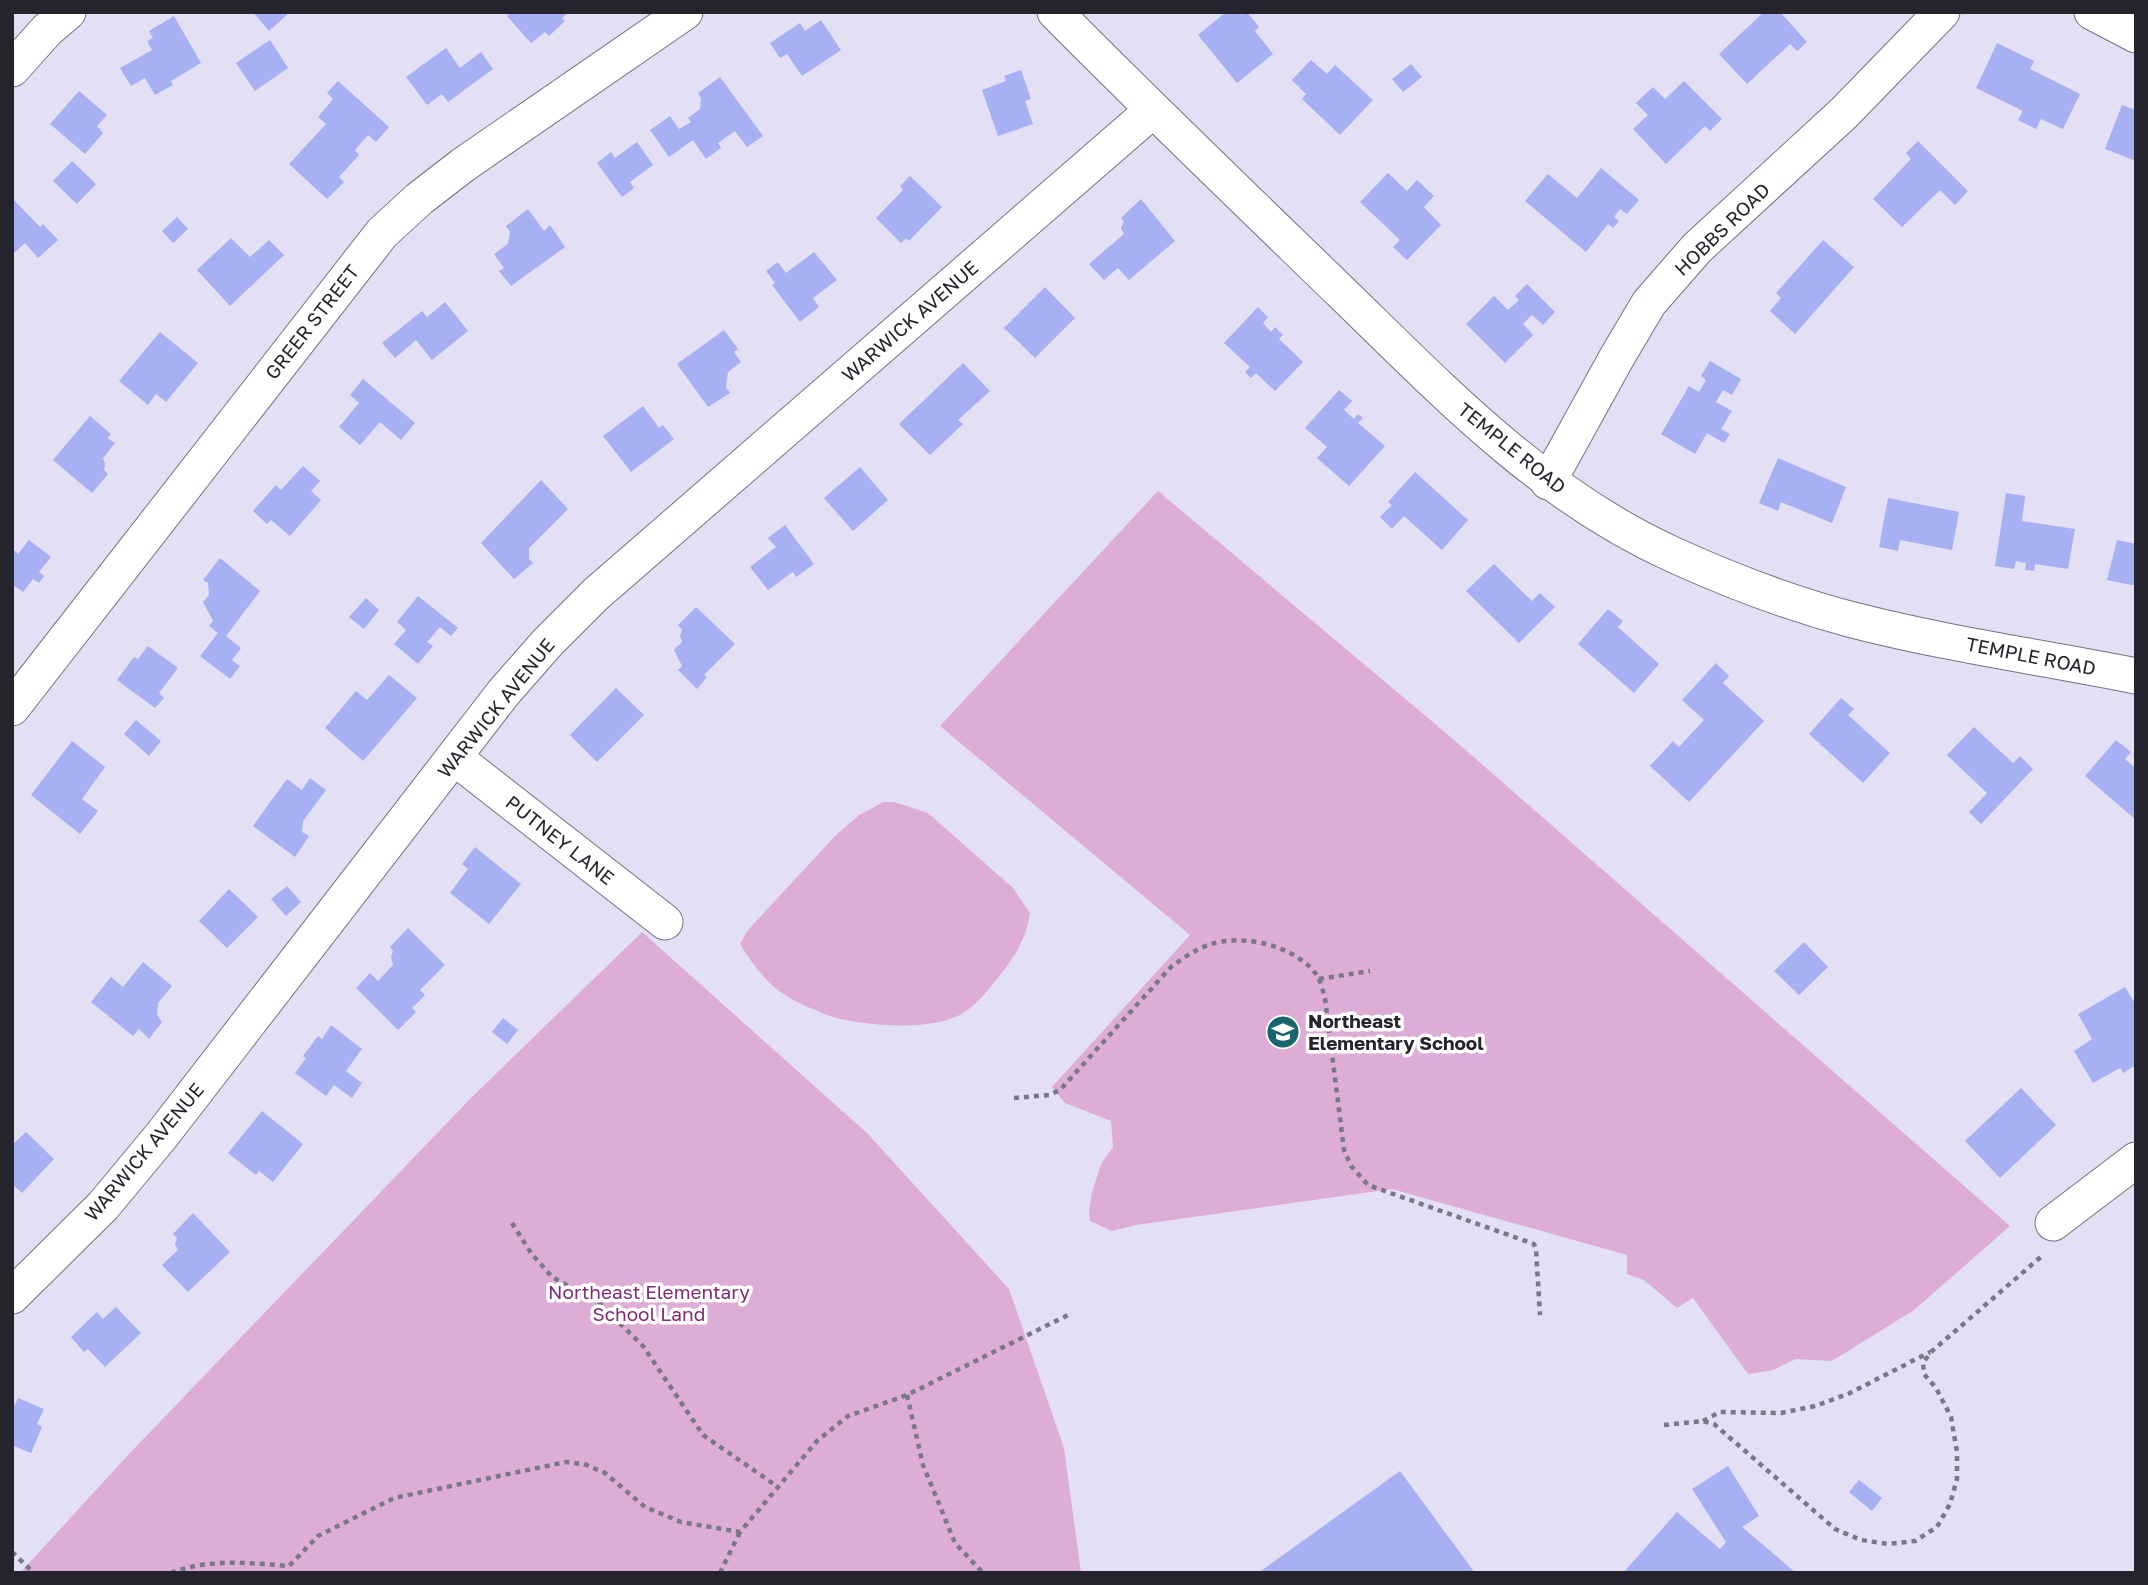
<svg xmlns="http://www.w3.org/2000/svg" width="2148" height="1585" viewBox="0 0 2148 1585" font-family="'Golos Text',sans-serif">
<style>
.green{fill:#deadd6}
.building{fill:#a6b0f2}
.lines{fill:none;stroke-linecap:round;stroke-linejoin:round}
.minor-casing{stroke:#757184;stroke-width:37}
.path{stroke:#7b7886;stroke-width:4.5;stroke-dasharray:5 5;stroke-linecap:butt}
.minor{stroke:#fff;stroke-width:35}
.labels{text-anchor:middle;stroke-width:7;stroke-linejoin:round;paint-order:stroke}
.street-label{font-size:19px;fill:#25232b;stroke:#fff}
.poi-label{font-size:19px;font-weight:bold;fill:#25232b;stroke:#fff;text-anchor:start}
.park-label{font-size:19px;fill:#802b78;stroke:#fff}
</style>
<rect width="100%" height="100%" fill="#e3dff4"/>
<path class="green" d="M 1158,491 L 1453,739 L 2010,1226 L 1914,1310 L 1832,1361 L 1796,1359 L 1773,1370 L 1748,1374 L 1693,1298 L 1677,1308 L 1644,1280 L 1627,1274 L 1627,1255 L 1392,1189 L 1136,1225 L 1112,1231 L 1090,1221 L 1089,1212 L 1092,1192 L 1101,1164 L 1113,1147 L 1111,1121 L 1065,1103 L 1052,1087 L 1190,935 L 940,726 Z
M 883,802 L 894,802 L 928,813 L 1013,888 L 1030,913 C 1027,936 1015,957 1000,975 C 989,989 978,1004 963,1013 C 934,1032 862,1026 830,1016 C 817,1011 793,1001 782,993 C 764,980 751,962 740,944 L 748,930 L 836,835 L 858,816 Z
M 642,932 L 867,1133 L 1009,1289 L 1064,1448 L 1081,1573 L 20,1573 L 128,1455 L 471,1098 Z"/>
<path class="building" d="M 253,12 L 290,12 L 269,31 Z
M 512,12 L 569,12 L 562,18 L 565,21 L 549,36 L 545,32 L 531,43 L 507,16 Z
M 1226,12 L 1239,12 L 1242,15 L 1247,12 L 1259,27 L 1255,31 L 1273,54 L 1237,83 L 1198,35 Z
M 1764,12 L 1780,12 L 1807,42 L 1797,51 L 1790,44 L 1747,84 L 1719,54 Z
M 174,16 L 201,63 L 171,81 L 173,85 L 155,95 L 145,78 L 131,86 L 120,68 L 152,50 L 147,41 L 153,38 L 149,31 Z
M 821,20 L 841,50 L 802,76 L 787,54 L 780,58 L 770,43 L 800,23 L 805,31 Z
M 270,40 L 288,68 L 255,91 L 236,63 Z
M 1997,43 L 2034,61 L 2030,69 L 2080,94 L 2063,129 L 2041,119 L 2036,129 L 2018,120 L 2023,111 L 1976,88 Z
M 446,48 L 460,68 L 481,52 L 493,69 L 448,102 L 442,94 L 427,105 L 406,77 Z
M 1311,60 L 1327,74 L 1335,65 L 1373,100 L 1340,135 L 1302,99 L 1306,94 L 1292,80 Z
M 1411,64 L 1422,77 L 1403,92 L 1392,79 Z
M 1021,70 L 1031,99 L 1025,101 L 1033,124 L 998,136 L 982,90 L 1006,81 L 1004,76 Z
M 720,77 L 763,136 L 747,147 L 735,131 L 718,143 L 721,148 L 706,159 L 693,140 L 669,157 L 650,130 L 670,116 L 679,129 L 691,122 L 688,118 L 700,109 L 701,98 L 698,93 Z
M 338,81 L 389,127 L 376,142 L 368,135 L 355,150 L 359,155 L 339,177 L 344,182 L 327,199 L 289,164 L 326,124 L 318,117 L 333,99 L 327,93 Z
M 1684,81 L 1722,119 L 1710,131 L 1705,126 L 1666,164 L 1633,129 L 1648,115 L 1636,103 L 1653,87 L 1665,99 Z
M 79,91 L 107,115 L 97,126 L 103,133 L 85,154 L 50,124 Z
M 2122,105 L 2136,110 L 2136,161 L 2105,149 Z
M 1918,141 L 1968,191 L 1955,205 L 1940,190 L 1902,227 L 1873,199 L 1911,159 L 1906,153 Z
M 637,142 L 653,165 L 630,182 L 634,188 L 622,197 L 597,163 L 611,152 L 615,158 Z
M 72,161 L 96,184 L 77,204 L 53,181 Z
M 1601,168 L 1639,200 L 1627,214 L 1620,209 L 1614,217 L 1619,221 L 1613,228 L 1608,224 L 1586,252 L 1525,201 L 1548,174 L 1577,198 Z
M 1388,173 L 1407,191 L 1417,180 L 1434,196 L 1424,207 L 1441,225 L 1407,260 L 1393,247 L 1400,240 L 1360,202 Z
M 910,176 L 942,207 L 909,241 L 906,238 L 901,243 L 876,218 L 903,190 L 900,186 Z
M 12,198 L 40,227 L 43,224 L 58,240 L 38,258 L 25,243 L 12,255 Z
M 1141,199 L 1175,241 L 1129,280 L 1118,268 L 1104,280 L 1089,264 L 1124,234 L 1121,228 L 1124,222 L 1121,218 Z
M 528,209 L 544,231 L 550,225 L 565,247 L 511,286 L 499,271 L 504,268 L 494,254 L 508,244 L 510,232 L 506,226 Z
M 177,217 L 188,229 L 173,243 L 162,231 Z
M 231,238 L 250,257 L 269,240 L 284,255 L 230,306 L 197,270 Z
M 1823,240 L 1854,267 L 1795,334 L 1770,311 L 1781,298 L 1776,293 Z
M 814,252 L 837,280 L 813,298 L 819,307 L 800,322 L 772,285 L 775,283 L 766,271 L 778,262 L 786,273 Z
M 1527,284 L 1555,312 L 1543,325 L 1532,315 L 1523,324 L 1533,335 L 1505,363 L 1466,324 L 1494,296 L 1508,310 L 1519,300 L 1515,296 Z
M 1045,287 L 1075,318 L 1035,358 L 1004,328 Z
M 445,302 L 468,331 L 432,360 L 416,340 L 395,358 L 382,343 L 422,311 L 427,317 Z
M 1258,307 L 1268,317 L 1263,323 L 1271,332 L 1275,327 L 1283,335 L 1279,339 L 1303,362 L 1275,391 L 1256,373 L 1251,378 L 1245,372 L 1250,367 L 1224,343 Z
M 724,330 L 738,349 L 734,352 L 741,362 L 728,372 L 726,387 L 730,393 L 708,407 L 677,364 Z
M 160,332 L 198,363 L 166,402 L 156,394 L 148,405 L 119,381 Z
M 1710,361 L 1741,379 L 1732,395 L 1723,390 L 1716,402 L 1732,411 L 1721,429 L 1730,434 L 1724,443 L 1707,433 L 1695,454 L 1661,434 L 1689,386 L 1699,392 L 1706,380 L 1701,376 Z
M 963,363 L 990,391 L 958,420 L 963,424 L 930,455 L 899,424 Z
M 363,379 L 415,423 L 401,440 L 380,422 L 360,445 L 339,427 L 359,403 L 350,395 Z
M 1339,390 L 1352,401 L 1344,410 L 1354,419 L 1358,414 L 1363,418 L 1358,423 L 1385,446 L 1349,486 L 1317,458 L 1327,447 L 1305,428 Z
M 643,406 L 659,428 L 663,425 L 674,439 L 631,472 L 603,436 Z
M 90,416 L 111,434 L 107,438 L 115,443 L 103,458 L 105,464 L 104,470 L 108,474 L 92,493 L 53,460 Z
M 1778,458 L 1846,487 L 1832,523 L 1781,502 L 1778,511 L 1759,503 Z
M 303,466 L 320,481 L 311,491 L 321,500 L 290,536 L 271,520 L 267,524 L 253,511 L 276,485 L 281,490 Z
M 860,467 L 888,500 L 853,531 L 824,498 Z
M 1415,472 L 1468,520 L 1442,550 L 1404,516 L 1392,529 L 1380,517 L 1392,505 L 1388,502 Z
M 541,480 L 568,509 L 529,548 L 529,559 L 533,563 L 514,579 L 481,543 Z
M 2006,493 L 2025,496 L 2022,521 L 2075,529 L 2068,569 L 2035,564 L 2034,571 L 2025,570 L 2026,563 L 2016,561 L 2014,569 L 1995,566 Z
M 1888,498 L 1959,512 L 1952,550 L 1900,540 L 1898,551 L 1879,547 Z
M 785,525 L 814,564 L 796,577 L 793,572 L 768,590 L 750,567 L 776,547 L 768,538 Z
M 29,540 L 51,557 L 39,572 L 44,576 L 39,583 L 33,579 L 23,592 L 12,584 L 12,548 L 18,554 Z
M 2117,540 L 2136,544 L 2136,586 L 2107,580 Z
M 220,558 L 260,591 L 226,636 L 241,648 L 232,660 L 240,666 L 230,679 L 200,656 L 218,633 L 209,626 L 213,621 L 203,602 L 209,595 L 208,583 L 203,580 Z
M 1494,564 L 1532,601 L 1540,593 L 1555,607 L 1519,643 L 1466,591 Z
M 418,596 L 458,628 L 451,636 L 440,627 L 427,642 L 433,646 L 418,664 L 394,644 L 406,630 L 397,622 Z
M 366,598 L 379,610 L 364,629 L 349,617 Z
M 696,607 L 735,644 L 704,675 L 707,677 L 697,689 L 678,670 L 682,666 L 674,650 L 682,642 L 680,636 L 682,630 L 678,625 Z
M 1608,609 L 1623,621 L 1618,627 L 1659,664 L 1634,693 L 1578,644 Z
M 148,646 L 178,668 L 159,693 L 164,698 L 155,708 L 117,680 L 134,657 L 138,659 Z
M 1716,663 L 1729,676 L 1723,683 L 1764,721 L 1689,802 L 1650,766 L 1673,741 L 1679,747 L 1704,720 L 1682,700 Z
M 389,675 L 417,698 L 363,761 L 325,728 L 356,691 L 367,700 Z
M 616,688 L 644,715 L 597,762 L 570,735 Z
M 1841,698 L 1854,709 L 1848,715 L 1890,753 L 1863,783 L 1809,734 Z
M 136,720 L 161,741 L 149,756 L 124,734 Z
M 1974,727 L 2013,763 L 2020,756 L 2033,769 L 1981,824 L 1969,812 L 1987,793 L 1947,755 Z
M 2116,740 L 2131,752 L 2125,759 L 2133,766 L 2136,763 L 2136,820 L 2085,776 Z
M 72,741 L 105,767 L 82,799 L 98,811 L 80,834 L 31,795 Z
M 310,778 L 326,790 L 303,821 L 302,832 L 309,836 L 295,857 L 253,826 L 287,779 L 302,790 Z
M 475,847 L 521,884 L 489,924 L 450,893 L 468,869 L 462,864 Z
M 287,886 L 301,902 L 286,916 L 271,899 Z
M 229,889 L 258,917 L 227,948 L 199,921 Z
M 408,928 L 445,965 L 420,990 L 425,995 L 412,1008 L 416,1012 L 398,1030 L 356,988 L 370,973 L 378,981 L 393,965 L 391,957 L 393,951 L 390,947 Z
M 1804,942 L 1828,967 L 1799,995 L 1774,971 Z
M 143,962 L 172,986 L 158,1003 L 157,1015 L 162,1022 L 149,1039 L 139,1029 L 133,1036 L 91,1002 L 111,977 L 123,987 Z
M 2125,987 L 2136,1005 L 2136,1065 L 2123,1073 L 2120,1068 L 2093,1083 L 2074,1051 L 2092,1039 L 2078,1014 Z
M 503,1018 L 518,1030 L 507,1044 L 492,1032 Z
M 331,1025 L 362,1049 L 346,1071 L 362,1083 L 352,1098 L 334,1085 L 326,1096 L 295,1073 L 306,1058 L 303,1056 L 318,1036 L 322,1039 Z
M 2021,1088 L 2056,1125 L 2000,1178 L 1965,1141 Z
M 262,1111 L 303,1144 L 273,1182 L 259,1171 L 256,1175 L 228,1153 Z
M 26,1132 L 54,1159 L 22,1193 L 12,1184 L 12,1145 Z
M 193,1213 L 230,1252 L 188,1292 L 162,1265 L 178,1250 L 175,1244 L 177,1238 L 173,1234 Z
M 116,1307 L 141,1333 L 105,1367 L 88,1349 L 84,1352 L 71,1337 L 97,1312 L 103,1319 Z
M 18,1398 L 44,1409 L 37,1424 L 42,1427 L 31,1453 L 12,1445 L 12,1411 Z
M 1728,1466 L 1759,1516 L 1742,1527 L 1796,1573 L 1623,1573 L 1677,1512 L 1720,1549 L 1726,1542 L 1692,1489 Z
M 1400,1471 L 1475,1573 L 1258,1573 Z
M 1859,1480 L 1882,1498 L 1872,1511 L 1849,1492 Z"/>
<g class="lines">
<defs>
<path id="minor" d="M 1055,12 C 1149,107 1245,199 1341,292 C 1444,392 1541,495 1674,555 C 1731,581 1792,604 1853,620 C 1946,644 2041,657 2136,676
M 2092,12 L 2136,35
M 12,69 L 47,30 L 68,12
M 1548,482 L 1617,357 L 1649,303 L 1697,248 L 1844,113 L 1942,12
M 12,708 L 382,233 L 419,199 L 463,165 L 685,12
M 455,758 L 665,922
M 2053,1223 L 2136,1160
M 12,1296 L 103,1206 L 162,1135 L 504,692 L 548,642 L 596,594 L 1153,110"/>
</defs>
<use href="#minor" class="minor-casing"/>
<path class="path" d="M 1319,979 L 1370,971
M 1014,1098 L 1049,1095 L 1060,1090 L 1171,967 C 1182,959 1194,950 1208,945 C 1242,933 1297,945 1318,977 C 1321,983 1323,991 1325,998 L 1344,1150 L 1351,1166 L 1368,1185 L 1534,1244 L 1536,1249 L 1540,1315
M 512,1223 L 531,1253 L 552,1277 L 598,1302 L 643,1346 L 703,1435 L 778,1487
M 907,1395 L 923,1465 L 955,1543 L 983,1573
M 1703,1421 L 1720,1412 L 1781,1413 L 1815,1406 L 1848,1394 L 1930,1352
M 1664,1425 L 1703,1421 L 1714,1424 L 1835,1529 L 1861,1540 L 1888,1544 L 1915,1541 L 1937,1527 L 1950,1504 L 1957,1479 L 1957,1452 L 1951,1417 L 1936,1388 L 1924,1374 L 1923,1363 L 1931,1352 L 2043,1255
M 12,1552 L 34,1573
M 171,1573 C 209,1558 250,1563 289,1566 L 318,1536 L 394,1498 L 566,1462 L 584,1464 L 605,1473 L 645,1507 L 681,1522 L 740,1532 L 817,1441 L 848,1416 L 907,1395 L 1072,1313
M 720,1573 L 740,1532"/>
<use href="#minor" class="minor"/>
</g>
<defs>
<symbol id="school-disc" viewBox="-11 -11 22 22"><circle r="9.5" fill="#18656d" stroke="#fff"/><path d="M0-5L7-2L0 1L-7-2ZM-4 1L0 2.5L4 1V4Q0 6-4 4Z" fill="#fff"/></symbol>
</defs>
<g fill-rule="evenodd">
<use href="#school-disc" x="1264" y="1013" width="38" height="38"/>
</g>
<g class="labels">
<g class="street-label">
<text transform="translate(1722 229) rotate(-44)" y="7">HOBBS ROAD</text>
<text transform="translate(910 321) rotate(-41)" y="7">WARWICK AVENUE</text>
<text transform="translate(312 322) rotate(-52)" y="7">GREER STREET</text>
<text transform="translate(1512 448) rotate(39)" y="7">TEMPLE ROAD</text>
<text transform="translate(2031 656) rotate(11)" y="7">TEMPLE ROAD</text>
<text transform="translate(496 708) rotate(-51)" y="7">WARWICK AVENUE</text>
<text transform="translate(560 840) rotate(38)" y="7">PUTNEY LANE</text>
<text transform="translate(144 1152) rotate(-50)" y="7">WARWICK AVENUE</text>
</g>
<g class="poi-label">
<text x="1308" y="1028">Northeast<tspan x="1308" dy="22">Elementary School</tspan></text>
</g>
<g class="park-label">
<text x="649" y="1299">Northeast Elementary<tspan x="649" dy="22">School Land</tspan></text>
</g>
</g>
<rect width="2148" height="1585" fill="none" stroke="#25232b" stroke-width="28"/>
</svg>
